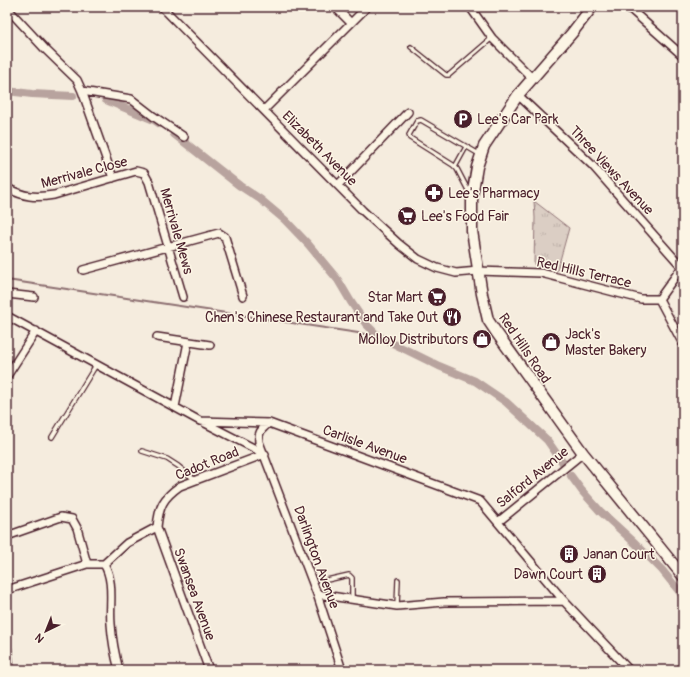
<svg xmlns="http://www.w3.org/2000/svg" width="690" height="677" viewBox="0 0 690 677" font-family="Pangolin,sans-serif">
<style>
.grass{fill:url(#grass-tufts);stroke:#927678}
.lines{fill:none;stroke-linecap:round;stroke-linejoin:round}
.stream{stroke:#8c6e70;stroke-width:2}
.canal{stroke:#b8a39e;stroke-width:8}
.lane-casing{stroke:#4a1f2b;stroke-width:6}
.street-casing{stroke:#4a1f2b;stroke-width:10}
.secondary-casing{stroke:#4a1f2b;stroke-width:13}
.lane{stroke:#fcf5e5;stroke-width:3.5}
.street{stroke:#fcf5e5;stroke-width:7}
.secondary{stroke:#fcf5e5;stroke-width:10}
.labels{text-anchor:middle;stroke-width:3;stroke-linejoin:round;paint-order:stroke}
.poi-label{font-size:14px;fill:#4a1f2b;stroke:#fcf5e5;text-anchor:start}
.street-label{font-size:14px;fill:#4a1f2b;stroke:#fcf5e5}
</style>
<defs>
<pattern id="grass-tufts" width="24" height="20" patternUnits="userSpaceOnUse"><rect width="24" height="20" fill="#dbcec4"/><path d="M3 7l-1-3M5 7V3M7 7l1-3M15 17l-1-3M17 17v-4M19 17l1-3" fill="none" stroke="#bdb0a9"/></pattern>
</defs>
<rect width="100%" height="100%" fill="#f5ecde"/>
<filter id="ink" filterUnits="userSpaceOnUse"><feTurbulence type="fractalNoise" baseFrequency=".025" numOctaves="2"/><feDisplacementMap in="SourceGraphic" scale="8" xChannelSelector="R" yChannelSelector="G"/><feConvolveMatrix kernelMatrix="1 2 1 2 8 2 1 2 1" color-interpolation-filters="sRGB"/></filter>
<g filter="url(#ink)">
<path class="grass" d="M 534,201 L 569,228 L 557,271 L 536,267 L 534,264 L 535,218 Z"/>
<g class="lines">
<path class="stream" d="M 7,280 L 378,336"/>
<path class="canal" d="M 7,91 L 32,94 L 73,96
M 106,100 L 154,120 L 160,124
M 174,134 L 240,186 L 260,199 L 285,220 L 308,244 L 338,280 L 351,302 L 366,324 L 378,336 L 439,366 L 475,381 L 506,402 L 547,440 L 563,463
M 571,476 L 582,491 L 600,511 L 635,543 L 662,570 L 683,596"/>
<defs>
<path id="lane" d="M 411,47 L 446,75 L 449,75 L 492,38
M 455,167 L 466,147
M 469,192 L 457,169 L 453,165 L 410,138 L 409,135 L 417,121 L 421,120 L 479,154
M 52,437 L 96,365
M 142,451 L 167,459 L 178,466 L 195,480
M 327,580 L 349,575 L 352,578 L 352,600
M 397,606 L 398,580
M 672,670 L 683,667"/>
<path id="street" d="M 162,7 L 363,211 L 399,244 L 418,259 L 437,268 L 456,273 L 478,271 L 541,273 L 641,299 L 659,299
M 335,7 L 351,23
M 470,7 L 492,38 L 532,78
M 628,7 L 683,56
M 7,8 L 45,49 L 77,80 L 82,91 L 113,178
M 82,91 L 131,99 L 153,116 L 184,137
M 518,95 L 592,165 L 682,267
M 264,110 L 367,7
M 338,185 L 408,112
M 7,188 C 24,197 35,198 54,195 L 136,171 L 144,173 L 149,182 L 183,297
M 83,270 L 219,233 L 225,237 L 243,296
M 7,294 L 34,297
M 659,299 L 683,344
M 659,299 L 682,267
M 7,316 L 200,421 L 269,423 L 337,448 L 480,501 L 564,601 L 629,670
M 157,337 L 210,345
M 7,376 L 36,331
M 175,407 L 188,342
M 203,422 L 265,454
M 269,423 C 261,430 258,432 259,442 L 317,594 L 342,670
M 498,522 L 583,453
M 157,527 L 209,670
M 7,536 L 61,517 L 72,519 L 77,528 L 87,564
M 104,564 C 115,582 109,605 111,624 C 112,639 115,655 119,670
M 7,590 L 87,564 L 104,564 L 127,543 L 157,527 C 159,506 163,498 180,486 L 265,454
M 317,594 L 397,606 L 444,602 L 564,601
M 7,647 L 10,670"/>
<path id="secondary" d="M 592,7 L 572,33 L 518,95 L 484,146 L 477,167 L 472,196 L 472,231 L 482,294 L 488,320 L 496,332 L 583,453 L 683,576"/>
</defs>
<use href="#lane" class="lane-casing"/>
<use href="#street" class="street-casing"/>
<use href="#secondary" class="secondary-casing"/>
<use href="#lane" class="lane"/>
<use href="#street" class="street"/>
<use href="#secondary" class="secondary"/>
</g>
</g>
<defs>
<symbol id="parking-disc" viewBox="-11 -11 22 22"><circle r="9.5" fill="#4a1f2b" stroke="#fcf5e5"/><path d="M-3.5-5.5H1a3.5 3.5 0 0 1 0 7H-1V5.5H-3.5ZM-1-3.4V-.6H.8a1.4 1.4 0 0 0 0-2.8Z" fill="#fff"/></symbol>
<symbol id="pharmacy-disc" viewBox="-11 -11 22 22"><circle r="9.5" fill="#4a1f2b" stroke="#fcf5e5"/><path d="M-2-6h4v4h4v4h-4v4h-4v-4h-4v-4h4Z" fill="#fff"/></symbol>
<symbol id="supermarket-disc" viewBox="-11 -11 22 22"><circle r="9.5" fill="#4a1f2b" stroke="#fcf5e5"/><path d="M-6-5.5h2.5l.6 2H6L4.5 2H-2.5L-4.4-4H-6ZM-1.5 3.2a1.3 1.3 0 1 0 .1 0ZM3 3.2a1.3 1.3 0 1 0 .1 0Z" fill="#fff"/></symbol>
<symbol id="restaurant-disc" viewBox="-11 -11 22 22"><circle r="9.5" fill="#4a1f2b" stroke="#fcf5e5"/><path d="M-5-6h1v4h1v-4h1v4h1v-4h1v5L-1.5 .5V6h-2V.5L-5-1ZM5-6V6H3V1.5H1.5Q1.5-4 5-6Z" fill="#fff"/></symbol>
<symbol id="shop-disc" viewBox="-11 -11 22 22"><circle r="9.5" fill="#4a1f2b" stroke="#fcf5e5"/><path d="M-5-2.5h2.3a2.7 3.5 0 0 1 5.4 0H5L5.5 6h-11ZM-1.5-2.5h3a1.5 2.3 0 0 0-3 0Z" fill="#fff"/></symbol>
<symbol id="building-disc" viewBox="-11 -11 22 22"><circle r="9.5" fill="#4a1f2b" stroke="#fcf5e5"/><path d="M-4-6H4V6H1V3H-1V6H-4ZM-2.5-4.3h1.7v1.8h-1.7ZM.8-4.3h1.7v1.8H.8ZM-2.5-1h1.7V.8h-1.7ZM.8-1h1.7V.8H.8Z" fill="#fff"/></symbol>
</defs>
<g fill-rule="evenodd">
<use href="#parking-disc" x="452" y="108" width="22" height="22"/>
<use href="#pharmacy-disc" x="423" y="182" width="22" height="22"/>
<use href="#supermarket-disc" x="396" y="205" width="22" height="22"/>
<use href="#supermarket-disc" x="426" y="286" width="22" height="22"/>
<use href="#restaurant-disc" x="441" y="306" width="22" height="22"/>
<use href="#shop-disc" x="471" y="328" width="22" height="22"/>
<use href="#shop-disc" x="540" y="331" width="22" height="22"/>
<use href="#building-disc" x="558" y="543" width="22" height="22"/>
<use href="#building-disc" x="586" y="563" width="22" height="22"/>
</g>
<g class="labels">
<g class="poi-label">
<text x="477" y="124">Lee's Car Park</text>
<text x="448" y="198">Lee's Pharmacy</text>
<text x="421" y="221">Lee's Food Fair</text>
<text x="423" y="302" text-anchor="end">Star Mart</text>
<text x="438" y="322" text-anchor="end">Chen's Chinese Restaurant and Take Out</text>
<text x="565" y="339">Jack's<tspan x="565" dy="16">Master Bakery</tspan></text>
<text x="468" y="344" text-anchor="end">Molloy Distributors</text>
<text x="583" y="559">Janan Court</text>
<text x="583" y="579" text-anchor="end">Dawn Court</text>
</g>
<g class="street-label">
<text transform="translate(320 148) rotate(45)" y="5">Elizabeth Avenue</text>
<text transform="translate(612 170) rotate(47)" y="5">Three Views Avenue</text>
<text transform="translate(84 172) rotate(-15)" y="5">Merrivale Close</text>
<text transform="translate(177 231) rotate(74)" y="5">Merrivale Mews</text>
<text transform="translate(584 272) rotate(13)" y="5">Red Hills Terrace</text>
<text transform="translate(525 348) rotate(56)" y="5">Red Hills Road</text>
<text transform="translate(365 444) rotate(20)" y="5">Carlisle Avenue</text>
<text transform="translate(207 463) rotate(-22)" y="5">Cadot Road</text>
<text transform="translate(532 477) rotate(-39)" y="5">Salford Avenue</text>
<text transform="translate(317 557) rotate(70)" y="5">Darlington Avenue</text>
<text transform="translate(195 594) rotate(70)" y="5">Swansea Avenue</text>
</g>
</g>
<rect width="690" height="677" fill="none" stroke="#fcf5e5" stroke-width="24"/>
<rect x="12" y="12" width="666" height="653" fill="none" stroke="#4a1f2b" stroke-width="1.5" filter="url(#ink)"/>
<g transform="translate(46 631) rotate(223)" stroke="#fcf5e5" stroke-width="3" paint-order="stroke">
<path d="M0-3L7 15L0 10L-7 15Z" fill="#4a1f2b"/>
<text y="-6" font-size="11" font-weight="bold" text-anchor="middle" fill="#4a1f2b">N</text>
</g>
</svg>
